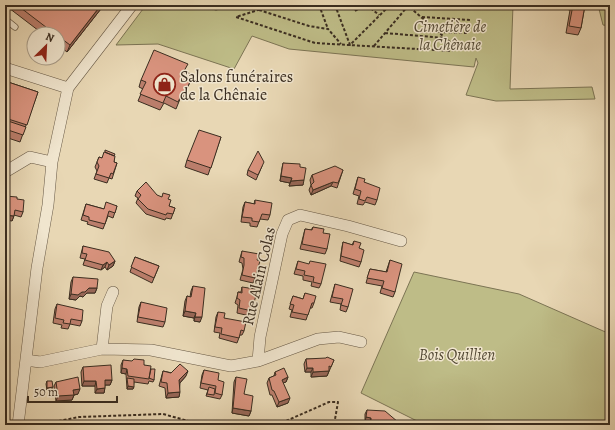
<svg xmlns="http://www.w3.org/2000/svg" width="615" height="430" viewBox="0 0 615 430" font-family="Alegreya,serif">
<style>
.green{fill:#bebc87;stroke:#7c7454}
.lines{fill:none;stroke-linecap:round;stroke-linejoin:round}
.lane-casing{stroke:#665845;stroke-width:7}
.street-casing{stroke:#665845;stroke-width:12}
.path{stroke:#3a2d20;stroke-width:2;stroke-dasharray:3 2;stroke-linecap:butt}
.lane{stroke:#f0e5ce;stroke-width:5.5}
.street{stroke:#f0e5ce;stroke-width:11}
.wall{fill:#bb7e6c;stroke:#3a2d20}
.shaded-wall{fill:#986758;stroke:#3a2d20}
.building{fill:#d9937e;stroke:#3a2d20}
.labels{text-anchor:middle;stroke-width:3;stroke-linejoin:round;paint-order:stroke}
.park-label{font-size:16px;font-style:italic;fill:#544a35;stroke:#f0e5ce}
.poi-label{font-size:16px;fill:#3a2d20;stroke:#f0e5ce;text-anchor:start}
.street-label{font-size:16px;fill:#3a2d20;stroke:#f0e5ce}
</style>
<rect width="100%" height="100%" fill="#e8d7b4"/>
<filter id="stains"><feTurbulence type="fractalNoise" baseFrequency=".005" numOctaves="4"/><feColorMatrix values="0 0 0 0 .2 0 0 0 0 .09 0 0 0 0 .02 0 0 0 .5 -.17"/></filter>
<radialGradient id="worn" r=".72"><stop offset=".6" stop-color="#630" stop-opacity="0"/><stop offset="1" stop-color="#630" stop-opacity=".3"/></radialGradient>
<path class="green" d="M 146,5 L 513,5 L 510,89 L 592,87 L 595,99 L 496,101 L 466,95 L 478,63 L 476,58 L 474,67 L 289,49 L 252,36 L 234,69 L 158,44 L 116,45 Z
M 598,5 L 609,5 L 610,26 L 603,25 Z
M 414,272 L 519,294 L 610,334 L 610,425 L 425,425 L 361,393 Z"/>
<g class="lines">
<defs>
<path id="lane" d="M 210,5 L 216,7 L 217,5
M 5,19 L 15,27"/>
<path id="street" d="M 5,68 L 68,88
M 5,172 L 30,157 L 52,162
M 102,349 L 107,306 L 113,292
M 26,360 L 40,362 L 102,349 L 151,350 L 231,366 L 258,361 L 318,339 L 339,337 L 361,342
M 258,361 L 260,337 L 282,234 L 288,220 L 300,215 L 348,226 L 401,241
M 18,425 L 37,268 L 48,205 L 52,162 L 68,88 L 132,5"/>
</defs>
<use href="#lane" class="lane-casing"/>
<use href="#street" class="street-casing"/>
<path class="path" d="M 274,5 L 236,17 L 315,43 L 451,51 L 457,48 L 407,5
M 319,5 L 328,29
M 335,5 L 350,45 L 390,5
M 367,5 L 379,15
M 259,10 L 309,26 L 328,29 L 341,44
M 355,11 L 364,5
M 422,17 L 471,20
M 439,32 L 467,33
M 385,33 L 445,38
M 374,46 L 408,6
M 39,425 L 79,417 L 163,414 L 203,425
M 277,425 L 329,402 L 338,402 L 334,425"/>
<use href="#lane" class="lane"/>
<use href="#street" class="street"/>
</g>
<path class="wall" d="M 5,5 L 104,5 L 67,52 L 58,45 L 58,34 L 43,34 Z
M 558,5 L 585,5 L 581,28 L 578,35 L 566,33 L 570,10 L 565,9 L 566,7 Z
M 185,72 L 193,75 L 182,100 L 180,99 L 176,109 L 164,103 L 160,110 L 138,101 L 143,89 L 139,87 L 141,80 Z
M 5,81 L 38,92 L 20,142 L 5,137 Z
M 221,137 L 208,175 L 185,167 L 187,160 Z
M 114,156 L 114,162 L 117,163 L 112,179 L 109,178 L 107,183 L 94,179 L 97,171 L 95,167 L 99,157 L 102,158 Z
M 283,163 L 300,167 L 303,185 L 289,186 L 290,183 L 280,181 L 282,168 Z
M 262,166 L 256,180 L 247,175 L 248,170 Z
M 343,170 L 337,188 L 331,186 L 311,195 L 309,190 L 311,185 L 310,180 L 312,175 Z
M 358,177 L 364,182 L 377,200 L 375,205 L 365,202 L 363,205 L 357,204 L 359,196 L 353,194 Z
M 137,191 L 168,199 L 169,206 L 175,208 L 171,219 L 166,218 L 165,220 L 146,214 L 136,203 L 138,198 L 135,196 Z
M 17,199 L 23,212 L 21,217 L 14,215 L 12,221 Z
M 255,200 L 270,215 L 268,220 L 260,219 L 257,227 L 250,226 L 250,223 L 241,222 L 243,207 L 245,202 L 254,204 Z
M 86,204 L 104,209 L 117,206 L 113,218 L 108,216 L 103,229 L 87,224 L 88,222 L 81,220 Z
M 313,227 L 323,233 L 327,249 L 325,254 L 300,249 L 305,229 L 311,230 Z
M 354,241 L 359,248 L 361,262 L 359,267 L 340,261 L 342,247 L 343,242 L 352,245 Z
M 83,246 L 115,261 L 113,266 L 107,270 L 105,267 L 101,270 L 83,265 L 85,259 L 80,258 Z
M 242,251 L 257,260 L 255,278 L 253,283 L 240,280 L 243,269 L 242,263 L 239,262 Z
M 135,257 L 159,266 L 152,283 L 130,272 Z
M 390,260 L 395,292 L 393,297 L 380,293 L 382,286 L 366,283 L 370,269 L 386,272 Z
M 298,261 L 321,284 L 319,288 L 311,286 L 312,282 L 303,280 L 303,276 L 294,274 Z
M 73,277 L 97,288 L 95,293 L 87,293 L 83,297 L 80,296 L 76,300 L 69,299 L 71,282 Z
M 335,284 L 348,307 L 346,312 L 340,310 L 341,304 L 330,302 Z
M 193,286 L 200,322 L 194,321 L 194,318 L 183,316 L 185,301 L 187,296 L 190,297 L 191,291 Z
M 242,287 L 252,311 L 250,316 L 237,313 L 238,305 L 235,303 L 237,297 L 238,292 L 241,292 Z
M 305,293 L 314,303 L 312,308 L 310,308 L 306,320 L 290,317 L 292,310 L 289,309 L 293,296 L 303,299 Z
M 141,302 L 165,322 L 163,327 L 137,322 L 139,307 Z
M 57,304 L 82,321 L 80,326 L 70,324 L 68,329 L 61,328 L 62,325 L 53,323 L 55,309 Z
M 218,312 L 224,318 L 244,331 L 242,335 L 240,335 L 237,343 L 219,338 L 220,333 L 214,332 L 216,317 Z
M 306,359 L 334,360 L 327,376 L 311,377 L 311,372 L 305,372 L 304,364 Z
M 123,360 L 144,365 L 151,369 L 154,380 L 153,382 L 149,381 L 148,384 L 134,382 L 133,389 L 127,389 L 126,374 L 121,373 L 121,365 Z
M 83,367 L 112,380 L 110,385 L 105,385 L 104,393 L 95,393 L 95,386 L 82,386 L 81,372 Z
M 204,370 L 218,380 L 222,395 L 220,399 L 206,396 L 208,390 L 200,388 L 202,375 Z
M 163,371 L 186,376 L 180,383 L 179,397 L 166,398 L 165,388 L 159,386 Z
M 275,372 L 288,377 L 286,382 L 283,383 L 288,403 L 277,407 L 272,395 L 270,395 L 267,383 L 269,378 L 274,376 Z
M 236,377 L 244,394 L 251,411 L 249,416 L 232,413 L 234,382 Z
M 47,381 L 52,389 L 47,390 L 46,384 Z
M 56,382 L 78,394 L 74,395 L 72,400 L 56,401 L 54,386 Z
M 367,410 L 396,425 L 369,425 L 370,423 L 365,422 L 365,414 Z"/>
<path class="shaded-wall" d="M 101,5 L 104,5 L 67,52 L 70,45 Z
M 281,176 L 292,178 L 290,183 L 280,181 Z
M 304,180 L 303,185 L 289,186 L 291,181 Z
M 333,182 L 331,186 L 311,195 L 313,190 Z
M 5,215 L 14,216 L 12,221 L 5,220 Z
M 115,261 L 113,266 L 107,270 L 109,265 Z
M 107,262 L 105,267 L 101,270 L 103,265 Z
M 89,288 L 97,288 L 95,293 L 87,293 L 83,297 L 80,296 L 76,300 L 69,299 L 71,294 L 82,292 Z
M 185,311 L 196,313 L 194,318 L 183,316 Z
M 195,317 L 202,317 L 200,322 L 194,321 Z
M 122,368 L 127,369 L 126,374 L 121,373 Z
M 307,368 L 313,368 L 311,372 L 305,372 Z
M 188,371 L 186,376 L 178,385 L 179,380 Z
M 329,371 L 327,376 L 311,377 L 313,372 Z
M 288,377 L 286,382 L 280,384 L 282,380 Z
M 105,380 L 112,380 L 110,385 L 103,385 Z
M 84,381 L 96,381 L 95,386 L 82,386 Z
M 128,386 L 134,387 L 133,389 L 127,389 Z
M 53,387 L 52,389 L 47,390 L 47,388 Z
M 105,388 L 104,393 L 95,393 L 97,389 Z
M 80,389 L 78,394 L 74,395 L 72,400 L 56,401 L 58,396 L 73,390 Z
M 180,392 L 179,397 L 166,398 L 168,393 Z
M 290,398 L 288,403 L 277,407 L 279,402 Z
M 233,408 L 251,411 L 249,416 L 232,413 Z
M 366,417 L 371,418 L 370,423 L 365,422 Z"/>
<path class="building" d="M 17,5 L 101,5 L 70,45 L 58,36 L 58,34 L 55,34 Z
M 573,5 L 585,5 L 581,28 L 569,26 Z
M 154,50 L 188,64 L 184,71 L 193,75 L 185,93 L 183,92 L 178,102 L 166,96 L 163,103 L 140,94 L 146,82 L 141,80 Z
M 5,81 L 38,92 L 27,125 L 5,118 Z
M 5,120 L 26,127 L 23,135 L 5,129 Z
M 199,130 L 221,137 L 211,168 L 187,160 Z
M 105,150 L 115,154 L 114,156 L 105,152 Z
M 258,151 L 264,162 L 258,175 L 248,170 Z
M 104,152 L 115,156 L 114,162 L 117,163 L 113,174 L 111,173 L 109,178 L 96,174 L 99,166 L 97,162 L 99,157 L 102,158 Z
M 283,163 L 300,164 L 300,167 L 306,168 L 304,180 L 291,181 L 292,178 L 281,176 Z
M 335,166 L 343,170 L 338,183 L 333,182 L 313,190 L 311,185 L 314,182 L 312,175 Z
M 358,177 L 365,179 L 364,182 L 380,188 L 377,200 L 367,197 L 365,201 L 359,199 L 361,191 L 355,189 Z
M 146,182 L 157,195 L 162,197 L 163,193 L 170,195 L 168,199 L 171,200 L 169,206 L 175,208 L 173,214 L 167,213 L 166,215 L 148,209 L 138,199 L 141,195 L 137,191 Z
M 5,196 L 17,197 L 17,199 L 24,200 L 23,212 L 15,210 L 14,216 L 5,215 Z
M 255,200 L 272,203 L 270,215 L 262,214 L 259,222 L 252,221 L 252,218 L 242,217 L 245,202 L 255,204 Z
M 106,202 L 117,206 L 115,213 L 109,211 L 105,224 L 89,220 L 89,217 L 83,215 L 86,204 L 104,209 Z
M 313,227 L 324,229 L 323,233 L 330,234 L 327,249 L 302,244 L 305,229 L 312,230 Z
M 354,241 L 361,243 L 359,248 L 364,250 L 361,262 L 341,256 L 343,242 L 353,245 Z
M 83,246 L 109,252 L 115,261 L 109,265 L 107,262 L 103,265 L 85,260 L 87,254 L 82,253 Z
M 242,251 L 259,254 L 257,260 L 260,261 L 255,278 L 242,275 L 244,265 L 244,258 L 241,257 Z
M 135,257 L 159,266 L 154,278 L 131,267 Z
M 390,260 L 402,264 L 395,292 L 382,288 L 384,281 L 367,278 L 370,269 L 387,272 Z
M 298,261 L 309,264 L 310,261 L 326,264 L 321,284 L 313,282 L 314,277 L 304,275 L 305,271 L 296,269 Z
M 73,277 L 98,279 L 97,288 L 89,288 L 85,292 L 82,292 L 78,295 L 71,294 Z
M 335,284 L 353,289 L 348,307 L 341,305 L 343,299 L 332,297 Z
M 193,286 L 205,288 L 202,317 L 195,317 L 196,313 L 185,311 L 187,296 L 191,297 Z
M 242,287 L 255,289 L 254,295 L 256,295 L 252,311 L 239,308 L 240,300 L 237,298 L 238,292 L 242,293 Z
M 305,293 L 316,296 L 314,303 L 312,303 L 308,315 L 292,312 L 294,305 L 290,304 L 293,296 L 303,299 Z
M 141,302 L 167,308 L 165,322 L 138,317 Z
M 57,304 L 83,310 L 82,321 L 71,319 L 70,324 L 63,323 L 64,320 L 55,318 Z
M 218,312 L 225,313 L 224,318 L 246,322 L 244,331 L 241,330 L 239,338 L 221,334 L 222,328 L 215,327 Z
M 327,357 L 334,360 L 331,367 L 329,366 L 329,371 L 313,372 L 313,368 L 307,368 L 306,359 L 326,358 Z
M 134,359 L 144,360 L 144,365 L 151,366 L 149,379 L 128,376 L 127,369 L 122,368 L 123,360 L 132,361 Z
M 180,364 L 188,371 L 179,380 L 180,392 L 168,393 L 167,383 L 161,382 L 163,371 L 171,373 Z
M 111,365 L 112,380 L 105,380 L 105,388 L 97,389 L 96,381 L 84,381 L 83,367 Z
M 284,368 L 288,377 L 282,380 L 290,398 L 279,402 L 274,391 L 272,390 L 269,378 L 276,375 L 275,372 Z
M 151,369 L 155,369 L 154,380 L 149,378 Z
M 204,370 L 219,373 L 218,380 L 224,382 L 222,395 L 215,393 L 216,386 L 201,383 Z
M 78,377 L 80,389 L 73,390 L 74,395 L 58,396 L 56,382 Z
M 236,377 L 247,379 L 244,394 L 253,396 L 251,411 L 233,408 Z
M 127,378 L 134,379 L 134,387 L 128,386 Z
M 47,381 L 52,381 L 53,387 L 47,388 Z
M 209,387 L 215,389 L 214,395 L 207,394 Z
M 367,410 L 385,411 L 398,422 L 392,425 L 379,425 L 371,424 L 371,418 L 366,417 Z
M 150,423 L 157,425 L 149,425 Z
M 110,424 L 117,424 L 117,425 L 110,425 Z"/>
<defs>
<symbol id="shop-ring" viewBox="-11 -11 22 22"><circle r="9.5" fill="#f0e5ce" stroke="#8f2418" stroke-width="1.5"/><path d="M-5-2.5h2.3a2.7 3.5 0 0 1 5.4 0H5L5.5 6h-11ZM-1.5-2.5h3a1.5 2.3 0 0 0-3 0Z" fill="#8f2418"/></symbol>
</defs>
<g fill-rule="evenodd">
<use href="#shop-ring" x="152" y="72" width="25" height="25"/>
</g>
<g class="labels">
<g class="park-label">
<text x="450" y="32">Cimetière de<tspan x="450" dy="18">la Chênaie</tspan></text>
<text x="457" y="360">Bois Quillien</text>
</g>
<g class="poi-label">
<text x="180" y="82">Salons funéraires<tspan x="180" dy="18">de la Chênaie</tspan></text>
</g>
<g class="street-label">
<text transform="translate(258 276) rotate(-77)" y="6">Rue Alain Colas</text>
</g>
</g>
<rect width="615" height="430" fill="none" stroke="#e8d7b4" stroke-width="20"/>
<rect x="6" y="6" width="603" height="418" fill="none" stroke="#3a2d20" stroke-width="2"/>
<rect x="10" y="10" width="595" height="410" fill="none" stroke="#3a2d20"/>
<g transform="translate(46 46) rotate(24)"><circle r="19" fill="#f0e5ce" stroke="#a79b88"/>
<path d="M0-3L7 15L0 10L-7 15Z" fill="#8f2418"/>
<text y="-6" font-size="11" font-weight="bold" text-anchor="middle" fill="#3a2d20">N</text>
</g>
<path d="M28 396v6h89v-6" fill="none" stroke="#3a2d20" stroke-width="2"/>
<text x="34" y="396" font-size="12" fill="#3a2d20" stroke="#f0e5ce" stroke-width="3" paint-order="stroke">50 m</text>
<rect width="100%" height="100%" filter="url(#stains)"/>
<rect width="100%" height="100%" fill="url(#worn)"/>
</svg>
